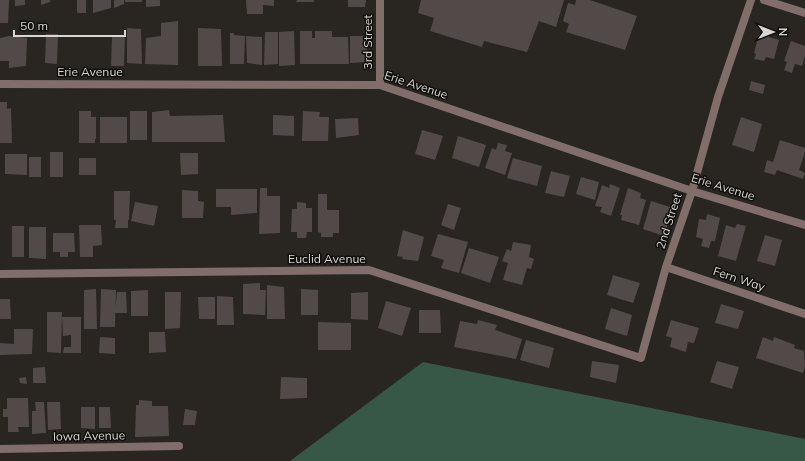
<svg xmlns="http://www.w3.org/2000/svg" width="805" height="461" viewBox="0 0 805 461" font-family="Mulish,sans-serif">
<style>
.green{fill:#375747}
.building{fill:#524a49}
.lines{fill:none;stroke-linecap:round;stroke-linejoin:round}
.street{stroke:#816e6a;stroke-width:8}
.labels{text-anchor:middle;stroke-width:3;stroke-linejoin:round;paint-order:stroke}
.street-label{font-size:12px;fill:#d9d7d4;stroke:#100f0c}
</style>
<rect width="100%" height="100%" fill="#292520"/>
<path class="green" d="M 423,362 L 805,439 L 805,461 L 290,461 Z"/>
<path class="building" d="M 0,0 L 9,0 L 8,23 L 0,23 Z
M 15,0 L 25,0 L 25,5 L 15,6 Z
M 41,0 L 50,0 L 50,2 L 41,5 Z
M 77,0 L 86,0 L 86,13 L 77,13 Z
M 93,0 L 111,0 L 111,8 L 93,13 Z
M 114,0 L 124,0 L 124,4 L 114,8 Z
M 125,0 L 142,0 L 142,2 L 125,2 Z
M 146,0 L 160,0 L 160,6 L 146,7 Z
M 246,0 L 274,0 L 274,6 L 263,5 L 263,14 L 247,14 Z
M 297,0 L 314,0 L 314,2 L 296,2 Z
M 348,0 L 366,0 L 365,7 L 348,7 Z
M 421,0 L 564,0 L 556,27 L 539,21 L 527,52 L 484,41 L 482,47 L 430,31 L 434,18 L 418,13 Z
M 576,0 L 590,0 L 637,16 L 625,50 L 566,32 L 569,24 L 563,21 L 568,3 L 575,5 Z
M 178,21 L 178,65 L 145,64 L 146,38 L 161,36 L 161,23 Z
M 127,28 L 141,29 L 142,64 L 127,63 Z
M 198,28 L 221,29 L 222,66 L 198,66 Z
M 294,31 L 295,65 L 279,66 L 279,32 Z
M 300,31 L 312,31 L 312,38 L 315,38 L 315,31 L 332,31 L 332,37 L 348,37 L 349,64 L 300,64 Z
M 265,32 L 278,32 L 278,64 L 264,65 Z
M 763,32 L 769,34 L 769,37 L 779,40 L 774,59 L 766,57 L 764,61 L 754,59 L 756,54 L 754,53 L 759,34 L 763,35 Z
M 230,33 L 234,33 L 234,35 L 245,36 L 244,64 L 230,64 Z
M 46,34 L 58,34 L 57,64 L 45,63 Z
M 9,36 L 27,38 L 26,66 L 9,68 L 9,61 L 0,61 L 0,38 Z
M 112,36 L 125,36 L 124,66 L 111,66 Z
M 246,36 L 262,37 L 262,65 L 247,63 Z
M 350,36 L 367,36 L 367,62 L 350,63 Z
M 791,41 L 805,46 L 805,56 L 802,66 L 795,64 L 792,73 L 784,70 L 787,62 L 784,61 Z
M 751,81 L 765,85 L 763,94 L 749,90 Z
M 0,102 L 7,102 L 7,109 L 11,108 L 12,143 L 0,143 Z
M 169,110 L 170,116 L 223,115 L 225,142 L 152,142 L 152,112 Z
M 79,111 L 91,111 L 91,117 L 96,117 L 96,139 L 95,139 L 95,143 L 79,143 Z
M 130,111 L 147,111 L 147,140 L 130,140 Z
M 303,111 L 320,112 L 319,117 L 329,117 L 328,141 L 302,141 Z
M 273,115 L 294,116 L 294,136 L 273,135 Z
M 100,117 L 127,117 L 127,143 L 100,143 Z
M 741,117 L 762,124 L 754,152 L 732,145 Z
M 358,118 L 359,135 L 336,138 L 335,119 Z
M 422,130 L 443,136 L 435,160 L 415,154 Z
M 458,136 L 486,145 L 479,167 L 452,158 Z
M 780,140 L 805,148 L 805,152 L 799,170 L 805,173 L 803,179 L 777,170 L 775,175 L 764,172 L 767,160 L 773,162 Z
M 498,143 L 507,145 L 505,151 L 512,153 L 505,175 L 485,168 L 492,148 L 496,150 Z
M 50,152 L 63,152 L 63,177 L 50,177 Z
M 180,153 L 198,153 L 198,174 L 181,175 Z
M 5,154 L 27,154 L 27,175 L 5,174 Z
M 29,157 L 41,157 L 41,177 L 29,177 Z
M 79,158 L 96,158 L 96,175 L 79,175 Z
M 513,158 L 542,166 L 537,186 L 507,178 Z
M 551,171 L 570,176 L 564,197 L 545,193 Z
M 581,177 L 599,182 L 595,200 L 576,194 Z
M 610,184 L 620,188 L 611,216 L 600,212 L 602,207 L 595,206 L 602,185 L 609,188 Z
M 260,188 L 267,188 L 267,196 L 280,196 L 280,233 L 259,234 Z
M 628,188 L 641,193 L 640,198 L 646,200 L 639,225 L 621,220 L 622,215 L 620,215 Z
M 216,189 L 257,189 L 257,213 L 231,215 L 231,207 L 216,207 Z
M 182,190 L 198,191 L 198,201 L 204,202 L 203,218 L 182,218 Z
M 114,191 L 130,191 L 129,220 L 128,220 L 128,228 L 115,228 L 116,220 L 114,220 Z
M 318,194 L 327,194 L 327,210 L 339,210 L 339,233 L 333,233 L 333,237 L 321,237 L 321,233 L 318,232 Z
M 651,201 L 673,208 L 664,236 L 643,229 Z
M 135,202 L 158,206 L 154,226 L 131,221 Z
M 297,202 L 306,203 L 306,208 L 312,208 L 312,232 L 307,232 L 306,238 L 297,238 L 297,232 L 291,232 L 292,209 L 297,209 Z
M 448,204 L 461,208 L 454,230 L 441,225 Z
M 707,214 L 720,218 L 715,241 L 711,241 L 709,248 L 701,246 L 703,239 L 696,237 L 699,219 L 706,220 Z
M 737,224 L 746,226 L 736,261 L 718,256 L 726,225 L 735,228 Z
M 79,225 L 101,225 L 102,245 L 93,246 L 93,257 L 80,257 Z
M 12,226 L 24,226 L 24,257 L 12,257 Z
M 29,227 L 46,227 L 46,259 L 29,258 Z
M 403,230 L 424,237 L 418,261 L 402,259 L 403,257 L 397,256 Z
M 53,233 L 74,233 L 75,252 L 68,252 L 68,257 L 60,257 L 60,252 L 53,252 Z
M 438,234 L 468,242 L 459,273 L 441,268 L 444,260 L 431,256 Z
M 765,235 L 782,240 L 775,266 L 757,261 Z
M 513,242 L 531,245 L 529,257 L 534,259 L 531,269 L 527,268 L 522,285 L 503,280 L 508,263 L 502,261 L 507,249 L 511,251 Z
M 469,248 L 499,257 L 490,283 L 461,273 Z
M 613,275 L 640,283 L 633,303 L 607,295 Z
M 260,283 L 260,290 L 266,290 L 265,315 L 243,314 L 243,284 Z
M 267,285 L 284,287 L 285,319 L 267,319 Z
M 96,289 L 97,329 L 84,329 L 84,290 Z
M 101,289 L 116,290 L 115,327 L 100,327 Z
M 301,289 L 318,290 L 318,315 L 301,315 Z
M 148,290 L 148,316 L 131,316 L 131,291 Z
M 117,292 L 126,292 L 127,313 L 115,313 Z
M 165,292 L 181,292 L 180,328 L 165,329 Z
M 368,292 L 368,320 L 351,319 L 351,293 Z
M 217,296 L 233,297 L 234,325 L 217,325 Z
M 198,297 L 215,297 L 215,319 L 199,319 Z
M 0,299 L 10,299 L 11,319 L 0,319 Z
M 386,301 L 411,308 L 402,336 L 378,328 Z
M 721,304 L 744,311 L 738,329 L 715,323 Z
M 611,308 L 632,315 L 627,336 L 605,329 Z
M 419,310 L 440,310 L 441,333 L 419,333 Z
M 47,312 L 62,312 L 61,353 L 47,352 Z
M 62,317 L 81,317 L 81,353 L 63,353 L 64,347 L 71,347 L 71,335 L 63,336 Z
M 478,320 L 497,325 L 495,330 L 522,339 L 516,359 L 454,347 L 460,321 L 477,324 Z
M 671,320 L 699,328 L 694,343 L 688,342 L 686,352 L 670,347 L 672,338 L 666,336 Z
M 318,322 L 351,323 L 351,350 L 318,350 Z
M 14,329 L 33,329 L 32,354 L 0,355 L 0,343 L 14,344 Z
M 149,332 L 165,332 L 166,352 L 149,353 Z
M 100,337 L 115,338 L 115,354 L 99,353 Z
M 763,337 L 773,341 L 774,337 L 795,345 L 794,348 L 804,351 L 805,366 L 803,373 L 756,358 Z
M 526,340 L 554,348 L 549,368 L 520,360 Z
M 592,361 L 619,365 L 616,383 L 590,377 Z
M 717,361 L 739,367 L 732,389 L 710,382 Z
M 45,367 L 46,383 L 33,383 L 33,368 Z
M 26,377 L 27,384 L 20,383 L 19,378 Z
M 281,377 L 307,378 L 307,398 L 280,399 Z
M 7,398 L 28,398 L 29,427 L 18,427 L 19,432 L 8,432 L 8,417 L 3,417 L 3,409 L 7,409 Z
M 139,400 L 152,401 L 152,406 L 168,406 L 169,436 L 135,437 L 136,405 L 139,405 Z
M 35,402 L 44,402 L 46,433 L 32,434 L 32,411 L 36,411 Z
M 47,402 L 60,402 L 61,429 L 48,430 Z
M 81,407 L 95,407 L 95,429 L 81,428 Z
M 99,407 L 110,407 L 111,428 L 99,428 Z
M 185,409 L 197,411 L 195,425 L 183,425 Z"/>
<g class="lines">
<path class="street" d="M 380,0 L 380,85
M 764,0 L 805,13
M 0,84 L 380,85 L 692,191 L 805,225
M 666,267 L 805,314
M 0,274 L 369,270 L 641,358 L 666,267 L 692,191 L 718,97 L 751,0
M 0,449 L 179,446"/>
</g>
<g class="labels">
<g class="street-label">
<text transform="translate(368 42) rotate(-90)" y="4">3rd Street</text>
<text x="90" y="76">Erie Avenue</text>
<text transform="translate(416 85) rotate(18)" y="4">Erie Avenue</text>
<text transform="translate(723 187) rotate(17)" y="4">Erie Avenue</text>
<text transform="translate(669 221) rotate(-72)" y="4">2nd Street</text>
<text x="327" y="263">Euclid Avenue</text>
<text transform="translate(739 279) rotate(18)" y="4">Fern Way</text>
<text transform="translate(89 436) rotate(-1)" y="4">Iowa Avenue</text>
</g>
</g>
<g transform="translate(773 32) rotate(90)" stroke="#100f0c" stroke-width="3" paint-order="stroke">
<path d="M0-3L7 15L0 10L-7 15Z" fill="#d9d7d4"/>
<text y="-6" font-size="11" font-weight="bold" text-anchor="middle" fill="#d9d7d4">N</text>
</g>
<path d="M14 30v6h111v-6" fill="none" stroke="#d9d7d4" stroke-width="2"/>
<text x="20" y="30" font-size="12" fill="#d9d7d4" stroke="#100f0c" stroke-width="3" paint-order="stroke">50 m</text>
</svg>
